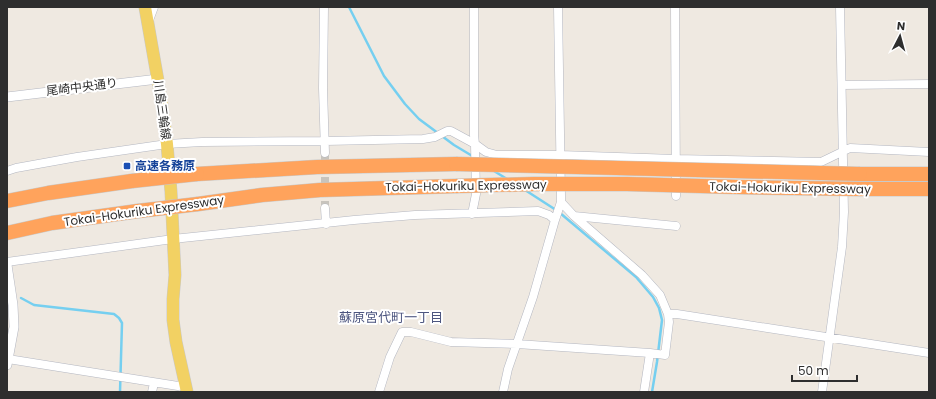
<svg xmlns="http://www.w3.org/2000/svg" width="936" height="399" viewBox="0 0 936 399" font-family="Poppins,'Noto Sans JP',sans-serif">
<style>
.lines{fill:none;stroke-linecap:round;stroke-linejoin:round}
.stream{stroke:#75cff0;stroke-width:2.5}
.minor-tunnel{stroke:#c8c4bd;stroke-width:8;stroke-dasharray:8 4;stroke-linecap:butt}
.minor-casing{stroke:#b4b7c1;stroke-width:9}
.tertiary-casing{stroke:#b4b7c1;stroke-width:10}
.primary-casing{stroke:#c9c9c9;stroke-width:13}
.motorway-casing{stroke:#c9c9c9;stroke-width:15}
.minor{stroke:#fff;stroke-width:8}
.tertiary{stroke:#fff;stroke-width:9}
.primary{stroke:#f2d163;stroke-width:12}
.motorway{stroke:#ffa35c;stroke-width:14}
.motorway-bridge-casing{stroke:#c9c9c9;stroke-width:15;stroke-linecap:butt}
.motorway-bridge{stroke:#ffa35c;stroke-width:14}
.transit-dot{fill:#1a4fb4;stroke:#fff;stroke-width:1.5}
.labels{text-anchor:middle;stroke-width:4;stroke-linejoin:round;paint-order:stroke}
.street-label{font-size:12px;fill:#2e2e2e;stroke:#fff}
.transit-label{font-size:12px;font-weight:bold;fill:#164399;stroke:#fff;text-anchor:start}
.neighbourhood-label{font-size:13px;fill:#4d5680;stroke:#fff}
</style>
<rect width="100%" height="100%" fill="#efe9e1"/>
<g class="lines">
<path class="stream" d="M 349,7 L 384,76 L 405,104 L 419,119 L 454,145 L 474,157
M 494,171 L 507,179
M 525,190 L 556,210
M 560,213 L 636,277 L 653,297 L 659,308 L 662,320 L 657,362 L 652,392
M 21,298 L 34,305 L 114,314 L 119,318 L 122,323 L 120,392"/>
<path class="minor-tunnel" d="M 325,153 L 325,208"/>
<defs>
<path id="minor" d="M 324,7 L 323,88 L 325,153
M 558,7 L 561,196 L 561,202
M 675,7 L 676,196
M 148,23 L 154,7
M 842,85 L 929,84
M 7,171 L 16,168 L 77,157 L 167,144 L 202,142 L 325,141 L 423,139 L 435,137 L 447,131 L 451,131 L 475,144 L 486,152 L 497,155 L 560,155 L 675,159 L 821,162 L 850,148 L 929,152
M 325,208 L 326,224
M 472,214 L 476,194 L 475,144 L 474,135 L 474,7
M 574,216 L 642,275 L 660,295 L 668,314 L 669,322 L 665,355 L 650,353
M 555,220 L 561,202 L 574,216 L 676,226
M 7,262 L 173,239 L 354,220 L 415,215 L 538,211 L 549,215 L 555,220 L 533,297 L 508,369 L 503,392
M 668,314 L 677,314 L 929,353
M 8,359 L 178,386 L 186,384
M 152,392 L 154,383
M 379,392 L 390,357 L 402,332 L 411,332 L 451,342 L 517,344 L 650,353 L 644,392
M 822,392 L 842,247 L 844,212 L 840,7"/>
<path id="tertiary" d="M 7,97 L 158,79
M 7,265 L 13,305 L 14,327 L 7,365"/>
<path id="primary" d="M 145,7 L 161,98 L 167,144 L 171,192 L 175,275 L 173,299 L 173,320 L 176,342 L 187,392"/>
<path id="motorway" d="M 197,174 L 317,167 L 456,164
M 860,174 L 929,174
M 860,189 L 929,189
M 7,201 L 48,193 L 132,181
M 198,204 L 262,195 L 320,190 L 456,186
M 7,233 L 52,223 L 138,211"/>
</defs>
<use href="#minor" class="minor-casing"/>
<use href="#tertiary" class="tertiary-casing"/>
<use href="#primary" class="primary-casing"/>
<use href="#motorway" class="motorway-casing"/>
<use href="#minor" class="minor"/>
<use href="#tertiary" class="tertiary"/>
<use href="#primary" class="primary"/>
<use href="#motorway" class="motorway"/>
<defs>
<path id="motorway-bridge" d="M 456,164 L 860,174
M 132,181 L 197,174
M 456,186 L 534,184 L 627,184 L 738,187 L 860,189
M 138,211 L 198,204"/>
</defs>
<use href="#motorway-bridge" class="motorway-bridge-casing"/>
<use href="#motorway-bridge" class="motorway-bridge"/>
</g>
<rect class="transit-dot" x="123" y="162" width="8" height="8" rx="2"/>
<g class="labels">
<g class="street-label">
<text transform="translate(82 87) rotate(-7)" y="4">尾崎中央通り</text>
<text transform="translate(162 110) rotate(82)" y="4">川島三輪線</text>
<text transform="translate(466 186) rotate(-1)" y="4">Tokai-Hokuriku Expressway</text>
<text transform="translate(790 188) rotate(1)" y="4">Tokai-Hokuriku Expressway</text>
<text transform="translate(144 211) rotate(-8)" y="4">Tokai-Hokuriku Expressway</text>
</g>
<g class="transit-label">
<text x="135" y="170">高速各務原</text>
</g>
<g class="neighbourhood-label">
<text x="391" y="322">蘇原宮代町一丁目</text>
</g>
</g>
<rect width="936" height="399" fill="none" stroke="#2e2e2e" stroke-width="16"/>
<g transform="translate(900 36) rotate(6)" stroke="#ffffff" stroke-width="3" paint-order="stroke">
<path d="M0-3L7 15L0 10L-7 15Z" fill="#2e2e2e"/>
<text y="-6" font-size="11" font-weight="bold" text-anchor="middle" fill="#2e2e2e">N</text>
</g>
<path d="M792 375v6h65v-6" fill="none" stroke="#2e2e2e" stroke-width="2"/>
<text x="798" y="375" font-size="12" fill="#2e2e2e" stroke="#ffffff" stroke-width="3" paint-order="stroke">50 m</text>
</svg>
